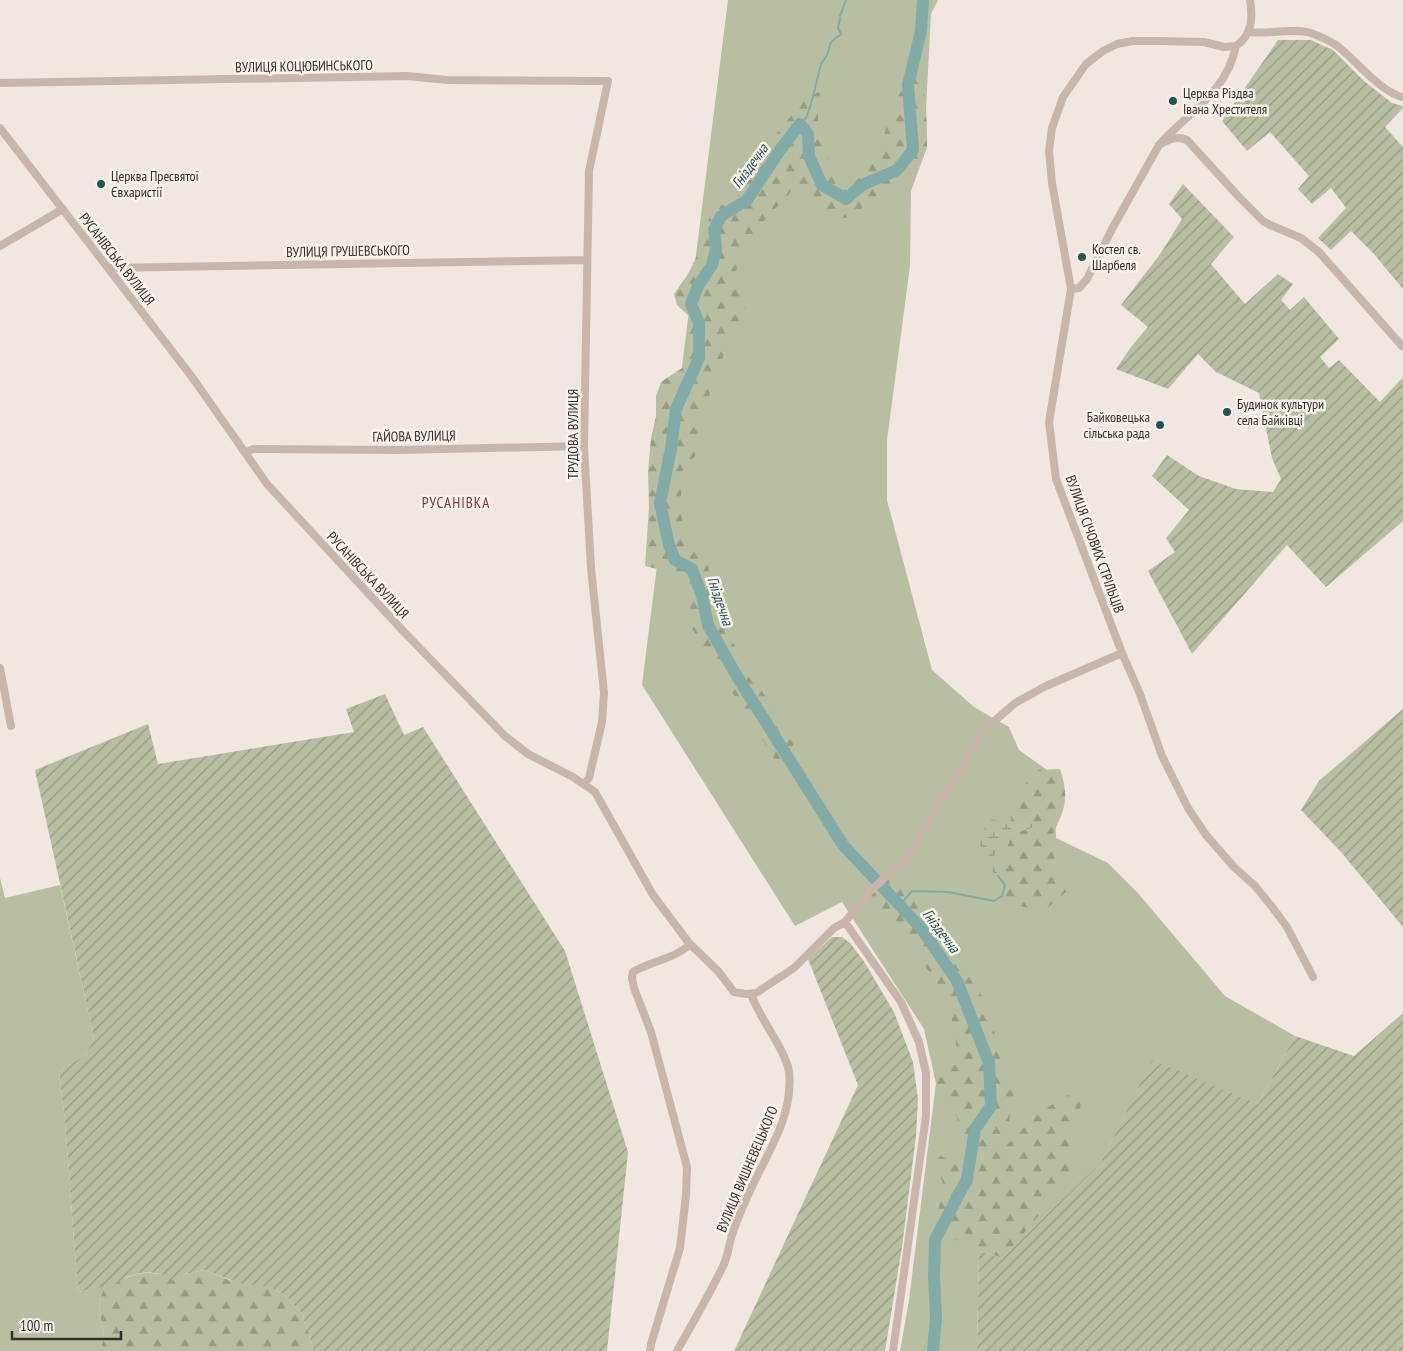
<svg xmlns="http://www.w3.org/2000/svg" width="1403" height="1351" viewBox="0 0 1403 1351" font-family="'PT Sans Narrow',sans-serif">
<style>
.grass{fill:#b8bea1}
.forest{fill:url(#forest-firs)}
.wetland{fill:url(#wetland-marsh)}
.garden{fill:url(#garden-furrows)}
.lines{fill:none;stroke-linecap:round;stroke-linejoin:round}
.stream{stroke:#82aba8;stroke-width:2}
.river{stroke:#82aba8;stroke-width:12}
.minor{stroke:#c8b6ad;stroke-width:8}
.poi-dot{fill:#245453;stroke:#f9f2ec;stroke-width:2}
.labels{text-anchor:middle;stroke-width:5;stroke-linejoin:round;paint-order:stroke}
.street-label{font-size:14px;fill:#372d2b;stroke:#f9f2ec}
.poi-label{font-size:14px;fill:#372d2b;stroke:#f9f2ec;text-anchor:start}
.water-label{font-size:15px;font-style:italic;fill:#245453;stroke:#f9f2ec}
.neighbourhood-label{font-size:15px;letter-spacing:1px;fill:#7e372c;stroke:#f9f2ec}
</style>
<defs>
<pattern id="forest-firs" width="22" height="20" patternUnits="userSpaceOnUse" patternTransform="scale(1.25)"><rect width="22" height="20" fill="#b8bea1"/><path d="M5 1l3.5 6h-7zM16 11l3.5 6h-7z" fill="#969b83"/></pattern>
<pattern id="wetland-marsh" width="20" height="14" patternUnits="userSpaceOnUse" patternTransform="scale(1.25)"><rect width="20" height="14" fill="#b8bea1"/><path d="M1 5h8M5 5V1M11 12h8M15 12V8" fill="none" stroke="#969b83"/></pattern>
<pattern id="garden-furrows" width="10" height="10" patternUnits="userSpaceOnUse" patternTransform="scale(1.25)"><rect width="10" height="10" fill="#b8bea1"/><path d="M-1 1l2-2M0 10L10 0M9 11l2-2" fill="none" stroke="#969b83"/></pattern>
</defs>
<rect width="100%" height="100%" fill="#f1e7e0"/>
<path class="grass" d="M 728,0 L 938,0 L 931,14 L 926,108 L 927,147 L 911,191 L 910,266 L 887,440 L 887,500 L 932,670 L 974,707 L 1009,727 L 1019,750 L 1054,775 L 1056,838 L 1108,863 L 1137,892 L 1225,996 L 1295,1036 L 1258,1104 L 1152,1061 L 1101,1162 L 1002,1258 L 979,1251 L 977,1351 L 900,1351 L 909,1300 L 936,1083 L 924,1029 L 842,902 L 795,926 L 642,685 Z
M 0,878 L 5,898 L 60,885 L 94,1038 L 86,1054 L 59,1072 L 65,1121 L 78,1292 L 106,1286 C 96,1302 100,1313 103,1330 C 104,1337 102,1344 101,1351 L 0,1351 Z"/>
<path class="forest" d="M 906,68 L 922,80 L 926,105 L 927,147 L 921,163 L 915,174 L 899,180 L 851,217 L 837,219 L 810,210 L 797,181 L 789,194 L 766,218 L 743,252 L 735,273 L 746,311 L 733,334 L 713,380 L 695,456 L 681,473 L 681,513 L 684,532 L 695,550 L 705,557 L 713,583 L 712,608 L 794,744 L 779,766 L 702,645 L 684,615 L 688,591 L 674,573 L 645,566 L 649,508 L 648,472 L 651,438 L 656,416 L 656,396 L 661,382 L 682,368 L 690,355 L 689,316 L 677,305 L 674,294 L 688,274 L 704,241 L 709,219 L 722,205 L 736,199 L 746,177 L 777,133 L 805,99 L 819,92 L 822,103 L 818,112 L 818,124 L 824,136 L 829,166 L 834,177 L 844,182 L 857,180 L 866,173 L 879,150 L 892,110 L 901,91 Z
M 1060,769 C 1071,803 1063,812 1049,842 L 1066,892 L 1047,908 L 1033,910 L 1008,901 L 998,876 L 1010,839 L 1011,815 L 1023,787 L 1038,770 Z
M 887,876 L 925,907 L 962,960 L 987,1006 L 999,1048 L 1003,1089 L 1015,1084 L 1005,1147 L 1038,1113 L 1073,1092 L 1083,1096 L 1074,1131 L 1073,1176 L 1002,1258 L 939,1234 L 933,1220 C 942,1197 952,1188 933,1167 L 940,1156 L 956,1162 L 962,1151 L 957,1117 L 946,1105 L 934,1076 L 938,1061 L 960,1066 L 949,1004 L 914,948 L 867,901 Z
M 204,1270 L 229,1280 L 270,1287 L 286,1296 L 303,1314 L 304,1321 L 310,1335 L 313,1351 L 101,1351 C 102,1344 104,1337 103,1330 C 100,1313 96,1302 106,1286 C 114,1284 120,1279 128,1277 C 145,1270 161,1273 178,1279 L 185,1274 Z"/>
<path class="wetland" d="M 992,819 L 1006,824 L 1032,821 L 1032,828 C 1015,834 994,833 995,856 C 995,864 995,868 998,876 C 988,869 984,859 983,847 L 971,842 L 978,841 L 987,824 Z"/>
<path class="garden" d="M 1278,40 L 1311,40 L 1333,50 L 1364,81 L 1392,103 L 1403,106 L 1403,108 L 1385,127 L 1403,147 L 1403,289 L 1373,253 L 1351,231 L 1331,250 L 1318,238 L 1346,208 L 1331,188 L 1312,204 L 1298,189 L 1309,176 L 1270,132 L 1247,151 L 1222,121 Z
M 1183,184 L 1234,237 L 1211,264 L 1245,304 L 1278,274 L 1293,284 L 1281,300 L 1290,310 L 1304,297 L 1339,339 L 1320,357 L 1329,368 L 1339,360 L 1380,402 L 1403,377 L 1403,521 L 1326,587 L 1287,545 L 1192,654 L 1148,571 L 1175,552 L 1166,538 L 1189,510 L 1152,476 L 1167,455 L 1199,476 L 1236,489 L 1273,492 L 1281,479 L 1272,458 L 1259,393 L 1216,372 L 1198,354 L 1168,389 L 1116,369 L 1131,347 L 1148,327 L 1121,305 L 1161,253 L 1182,219 L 1169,204 Z
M 385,694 L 404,735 L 423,727 L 565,951 L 628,1152 L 607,1351 L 313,1351 L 310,1335 L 304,1321 L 303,1314 L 286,1296 L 270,1287 L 239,1283 L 204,1270 L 185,1274 L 178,1279 L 172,1280 C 159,1270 142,1271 127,1277 C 124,1278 120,1281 117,1283 C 105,1288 91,1289 78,1292 L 65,1121 L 59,1072 L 86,1054 L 94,1038 L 35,770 L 148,724 L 158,764 L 354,732 L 346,709 Z
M 1403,709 L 1403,927 L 1341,852 L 1301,810 L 1319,781 Z
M 832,937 L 842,937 L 850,943 L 863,960 L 894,1012 L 913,1062 L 918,1099 L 916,1136 L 902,1247 L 885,1351 L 734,1351 L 858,1085 L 808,959 Z
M 1403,1013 L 1403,1351 L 977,1351 L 979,1251 L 1002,1258 L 1101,1162 L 1152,1060 L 1258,1104 L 1295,1036 L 1354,1056 Z"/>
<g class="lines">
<path class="stream" d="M 840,16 L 846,0
M 800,124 L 806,118 L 811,104 L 821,64 L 827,55 L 831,42 L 841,34 L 838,28 L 840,19
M 900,905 L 912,891 L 948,892 L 994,901 L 1002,896 L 1005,885 L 998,876"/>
<path class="river" d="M 923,0 L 921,31 L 908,85 L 913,150 L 897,170 L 862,185 L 846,199 L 822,185 L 809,156 L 808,134 L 800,124 L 780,150 L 747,200 L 721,216 L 714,230 L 716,249 L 712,265 L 698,286 L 691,304 L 699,323 L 699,358 L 676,409 L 671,449 L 660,503 L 669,545 L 675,560 L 692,569 L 702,596 L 708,625 L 735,673 L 843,845 L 921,928 L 957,981 L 989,1063 L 991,1106 L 975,1129 L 967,1179 L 935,1240 L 934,1276 L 936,1318 L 933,1351"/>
<path class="minor" d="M 1250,0 C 1253,18 1252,35 1236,46 L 1224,47 L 1204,42 L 1158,41 L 1133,41 L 1117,44 L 1103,51 L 1086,64 L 1063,97 L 1052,128 L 1049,151 L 1052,183 L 1071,289 L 1049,422 L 1056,479 L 1122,653 L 1140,694 L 1162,756 L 1188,808 L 1206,835 L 1234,867 L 1255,886 L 1273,908 L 1287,927 L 1313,977
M 1249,32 C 1269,35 1293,27 1311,33 C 1319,36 1328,40 1336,45 C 1354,58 1382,94 1403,97
M 0,83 L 407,76 L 447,80 L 608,81 L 589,171 L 584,446 L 591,568 L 604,693 L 602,722 L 589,778 L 584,784
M 0,128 L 192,377 L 267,484 L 405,633 L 505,736 L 528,754 L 573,777 L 595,792 L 653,895 L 689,943 L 718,971 L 734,992 L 746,994 L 756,993 L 794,968 L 834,928 L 845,922 L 868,893 L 902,862 L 913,848 L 982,732 L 1015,703 L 1046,686 L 1122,653
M 1159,145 C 1168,140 1176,135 1187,140 L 1239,197 L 1263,221 L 1270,225 L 1301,238 L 1319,252 L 1402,346
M 0,246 L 63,209
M 109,268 L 587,260
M 1071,289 L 1079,288 L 1087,279 L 1112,229 L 1159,145 C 1188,112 1226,94 1236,46
M 245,453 L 253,449 L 399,450 L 584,446
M 0,668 L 11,726
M 845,922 L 901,1002 L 919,1042 L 926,1073 L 926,1116 L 893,1351
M 650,1351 L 651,1344 L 680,1248 L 686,1195 L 687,1167 L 651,1032 L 634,988 L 632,978 L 633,972 C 651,961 675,959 690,944
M 677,1351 C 693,1322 710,1294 724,1264 C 728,1255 729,1245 732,1235 C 736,1221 743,1207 749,1193 C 766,1155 794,1116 789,1072 C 786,1050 759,1018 751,994"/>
</g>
<g class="poi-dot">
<circle cx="1173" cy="101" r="5"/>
<circle cx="101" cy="184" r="5"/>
<circle cx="1082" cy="257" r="5"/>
<circle cx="1227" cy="412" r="5"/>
<circle cx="1160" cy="425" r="5"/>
</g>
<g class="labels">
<g class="street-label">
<text transform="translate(304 66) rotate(-1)" y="5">ВУЛИЦЯ КОЦЮБИНСЬКОГО</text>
<text transform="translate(348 251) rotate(-1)" y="5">ВУЛИЦЯ ГРУШЕВСЬКОГО</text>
<text transform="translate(117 259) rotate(52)" y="5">РУСАНІВСЬКА ВУЛИЦЯ</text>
<text transform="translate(573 434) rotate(-90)" y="5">ТРУДОВА ВУЛИЦЯ</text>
<text transform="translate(414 436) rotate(-1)" y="5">ГАЙОВА ВУЛИЦЯ</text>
<text transform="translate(1095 544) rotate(70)" y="5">ВУЛИЦЯ СІЧОВИХ СТРІЛЬЦІВ</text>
<text transform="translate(368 575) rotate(47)" y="5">РУСАНІВСЬКА ВУЛИЦЯ</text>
<text transform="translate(747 1169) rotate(-67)" y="5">ВУЛИЦЯ ВИШНЕВЕЦЬКОГО</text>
</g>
<g class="poi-label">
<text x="1183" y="98">Церква Різдва<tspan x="1183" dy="16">Івана Хрестителя</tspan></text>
<text x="111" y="181">Церква Пресвятої<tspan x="111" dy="16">Євхаристії</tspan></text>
<text x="1092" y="254">Костел св.<tspan x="1092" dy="16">Шарбеля</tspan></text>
<text x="1237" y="409">Будинок культури<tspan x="1237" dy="16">села Байківці</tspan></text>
<text x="1150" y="422" text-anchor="end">Байковецька<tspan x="1150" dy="16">сільська рада</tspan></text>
</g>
<g class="water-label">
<text transform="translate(750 166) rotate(-54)" y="5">Гніздечна</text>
<text transform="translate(720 601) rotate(71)" y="5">Гніздечна</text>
<text transform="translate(941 931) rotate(53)" y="5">Гніздечна</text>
</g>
<g class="neighbourhood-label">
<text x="456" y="508">РУСАНІВКА</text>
</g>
</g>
<path d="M12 1331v8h109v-8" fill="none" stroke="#372d2b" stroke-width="2.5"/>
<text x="20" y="1331" font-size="15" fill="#372d2b" stroke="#f9f2ec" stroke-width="4" paint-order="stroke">100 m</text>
</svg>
